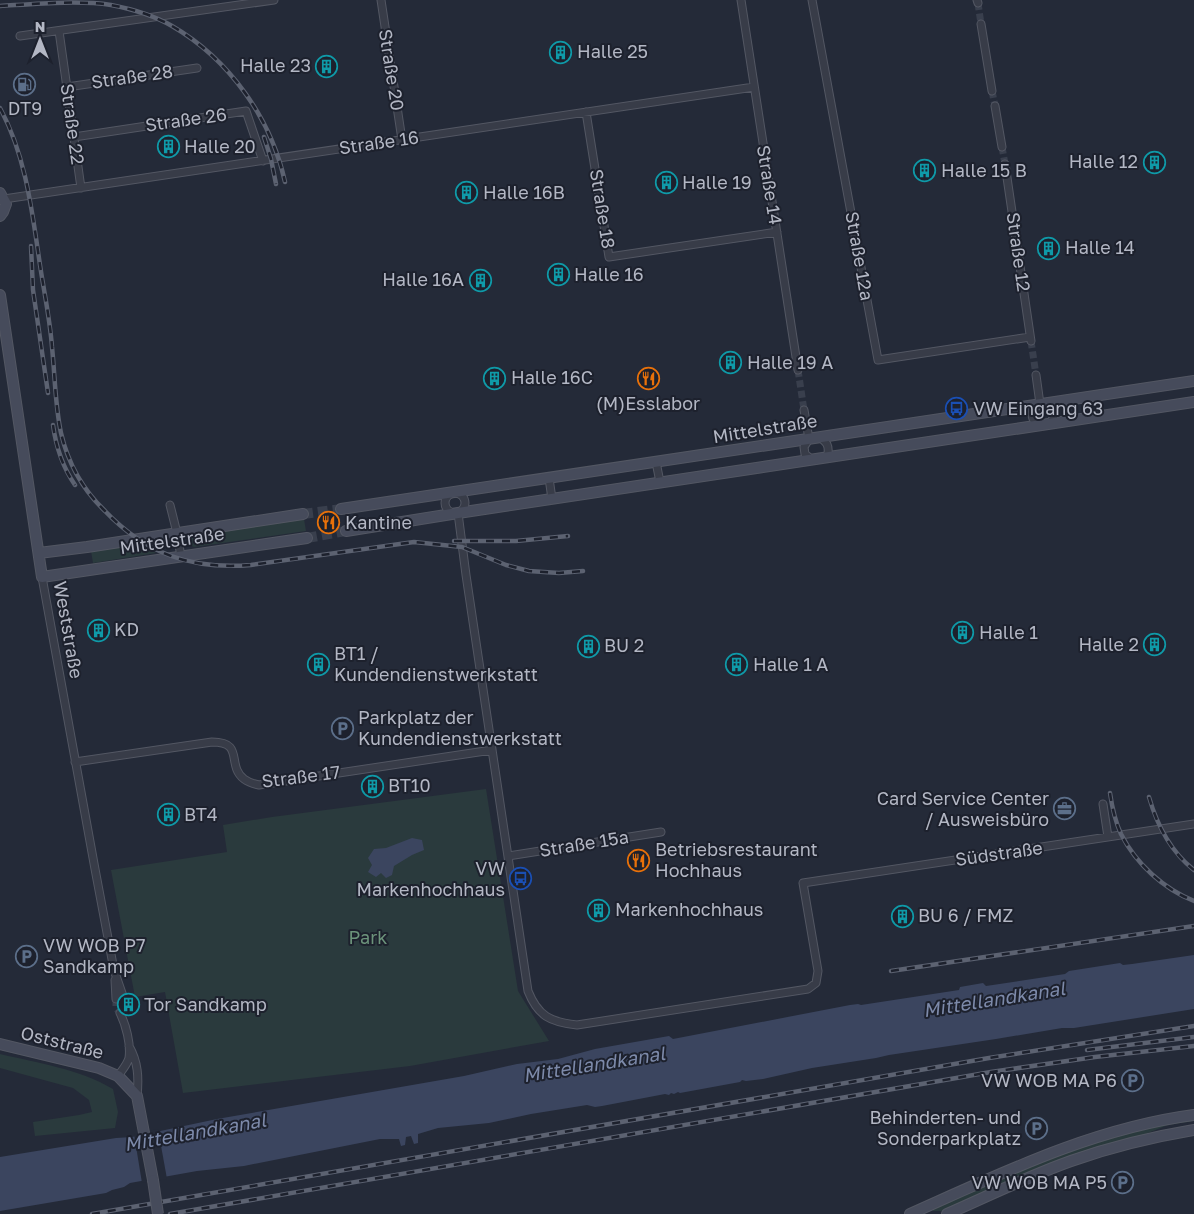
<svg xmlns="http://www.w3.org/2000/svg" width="1194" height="1214" viewBox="0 0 1194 1214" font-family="'Golos Text',sans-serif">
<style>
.green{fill:#2a3a3d}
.water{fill:#3b455f}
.pier{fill:#242a38}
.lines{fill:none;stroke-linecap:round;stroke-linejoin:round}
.street-tunnel{stroke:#393f4d;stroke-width:7;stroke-dasharray:7 3.5;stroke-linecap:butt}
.secondary-tunnel{stroke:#393f4d;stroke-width:10;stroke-dasharray:10 5;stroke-linecap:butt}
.street-casing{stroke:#535763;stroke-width:9}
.secondary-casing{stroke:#535763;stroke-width:12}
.street{stroke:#383c48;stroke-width:7}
.secondary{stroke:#464b5b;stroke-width:10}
.rail-casing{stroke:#5c6271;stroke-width:4.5}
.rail{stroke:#1d212d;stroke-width:2.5;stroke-dasharray:8;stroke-linecap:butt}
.secondary-bridge-casing{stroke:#535763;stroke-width:12;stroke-linecap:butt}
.secondary-bridge{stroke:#464b5b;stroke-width:10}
.labels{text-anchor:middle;stroke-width:4;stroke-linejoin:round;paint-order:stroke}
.poi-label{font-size:18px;fill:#b3b7c4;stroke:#1d212d;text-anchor:start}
.street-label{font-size:18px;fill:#b3b7c4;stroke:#1d212d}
.park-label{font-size:18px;fill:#6c937b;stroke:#1d212d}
.water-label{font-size:19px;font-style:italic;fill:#7d8aaa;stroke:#1d212d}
</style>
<rect width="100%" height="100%" fill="#242a38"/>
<path class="green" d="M 304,519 L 306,531 L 194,547 L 190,545 L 189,540 L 192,536 Z
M 138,544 L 156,553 L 93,563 L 91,551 Z
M 486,789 L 518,991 L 549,1041 L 410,1066 L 183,1093 L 165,992 L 135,997 L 111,870 L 227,852 L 223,825 L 272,817 Z
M 0,1054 C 38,1063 79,1069 113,1089 L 118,1112 L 115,1128 L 35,1136 L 33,1122 L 79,1115 L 92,1112 L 89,1100 L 73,1088 L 0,1068 Z
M 1194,1119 L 1194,1121 L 1168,1125 L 1143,1135 L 1108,1144 L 1027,1173 L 943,1211 L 933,1211 L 933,1209 C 989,1184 1046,1157 1105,1139 C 1134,1130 1164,1125 1194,1119 Z"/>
<path class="water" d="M 412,838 L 422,840 L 424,850 L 412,855 L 394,866 L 392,875 L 386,878 L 381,873 L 376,877 L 368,872 L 372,865 L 368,858 L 374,849 L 386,848 Z
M 1194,955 L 1194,1009 L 1074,1028 L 1062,1028 L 996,1039 L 889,1055 L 876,1058 L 812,1068 L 763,1079 L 746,1081 L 742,1080 L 740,1082 L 680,1093 L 678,1092 L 674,1094 L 671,1093 L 669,1095 L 665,1094 L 602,1106 L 595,1107 L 587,1105 L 531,1114 L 489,1123 L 438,1128 L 418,1134 L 418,1143 L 414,1144 L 411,1136 L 406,1137 L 405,1145 L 401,1146 L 399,1139 L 380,1139 L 244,1166 L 197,1171 L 130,1183 L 124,1187 L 112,1190 L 106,1193 L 0,1211 L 0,1157 L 116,1138 L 132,1137 L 217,1119 L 464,1076 L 517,1064 L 558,1059 L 595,1049 L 669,1036 L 673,1039 L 850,1005 L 858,1004 L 861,1005 L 959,990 L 960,987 L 983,983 L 986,986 L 1065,974 L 1069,971 L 1120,963 L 1123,965 L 1132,964 Z"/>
<path class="pier" d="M 158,1129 L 167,1179 L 142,1183 L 134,1134 Z"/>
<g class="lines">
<path class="street-tunnel" d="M 978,3 L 981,24
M 992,91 L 995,106
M 1002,147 L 1005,164
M 1031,341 L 1036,375
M 798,370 L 804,410
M 116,999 L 116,1008 L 120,1013
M 124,999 L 126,1006 L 125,1012"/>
<path class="secondary-tunnel" d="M 303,514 L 341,509
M 307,538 L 346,531"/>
<defs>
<path id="street" d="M 381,0 L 402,140
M 741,0 L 798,370
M 812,0 L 878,360 L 1030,337
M 977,0 L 978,3
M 981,24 L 992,91
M 59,31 L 81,188
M 20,36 L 274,0
M 67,87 L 197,68
M 995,106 L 1002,147
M 586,112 L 609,257 L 777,232
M 74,137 L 246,111 L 263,161
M 1005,164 L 1031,341
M 4,199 L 754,87
M 1036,375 L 1040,404
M1032 414a11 11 0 1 1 22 0a11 11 0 1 1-22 0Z
M 804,410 L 809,439 L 804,447 L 805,454 L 812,460
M 820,437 C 827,443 829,445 828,454 L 824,458
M 656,462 L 660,482
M 549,478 L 552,499
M445 503a10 10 0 1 1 20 0a10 10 0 1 1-20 0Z
M 170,505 L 177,533 L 181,557
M 458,513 L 466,575 L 528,991 C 538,1016 550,1022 577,1025 L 808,989 L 816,983 L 818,971 L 803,883 L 1194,824
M 42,577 L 95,869 L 114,970 L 124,999
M 75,762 L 212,742 C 245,742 226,765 244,779 C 248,782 254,784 259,785 L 492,750
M 1103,804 L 1108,837
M 508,856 L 661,832
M 115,980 L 116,999
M 129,1046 C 138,1062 139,1077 137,1096
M 118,1076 C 122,1070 127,1065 129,1058 C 131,1044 126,1025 120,1013"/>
<path id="secondary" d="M 0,193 L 6,204 L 3,212 L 0,216
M 0,295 L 42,577 L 307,538
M 341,509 L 1194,381
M 346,531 L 458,513 L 1194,402
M 39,553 L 87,547 L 303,514
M 0,1044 L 99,1068 L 118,1076 L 137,1096 L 153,1180
M 910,1214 C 1002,1173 1094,1128 1194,1115
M 947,1214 C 988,1196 1029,1176 1071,1161 C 1111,1147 1152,1137 1194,1130"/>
</defs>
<use href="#street" class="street-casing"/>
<use href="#secondary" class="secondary-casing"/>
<use href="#street" class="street"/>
<use href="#secondary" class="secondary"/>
<defs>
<path id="rail" d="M 0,6 C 34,4 78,0 111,5 C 132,9 153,15 172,26 C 229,59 271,118 285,182
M 0,108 C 26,156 32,211 40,265 C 44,292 50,319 52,347 C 55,376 55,405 61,433 C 68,463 83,490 105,511 C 146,554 192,570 251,565 L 414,542 L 462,547 L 506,565 L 529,571 L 559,573 L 583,571
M 264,137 L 271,159 L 276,184
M 31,246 L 33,290 L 48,393
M 53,425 C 56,447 62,466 75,485
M 454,541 L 516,541 L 568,536
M 1110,793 C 1112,807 1115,821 1121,834 C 1136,864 1164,889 1194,901
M 1149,797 C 1157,825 1170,851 1194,870
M 891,971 L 1194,926
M 1087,1050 L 1194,1037
M 92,1214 L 989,1058 L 1194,1026
M 170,1214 L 991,1072 L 1095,1057 L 1194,1046"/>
</defs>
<use href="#rail" class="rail-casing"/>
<use href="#rail" class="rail"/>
<defs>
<path id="secondary-bridge" d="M 153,1180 L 158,1214"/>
</defs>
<use href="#secondary-bridge" class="secondary-bridge-casing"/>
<use href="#secondary-bridge" class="secondary-bridge"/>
</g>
<defs>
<symbol id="building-ring" viewBox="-11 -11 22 22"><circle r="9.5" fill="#1d212d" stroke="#0f9aa8" stroke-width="1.5"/><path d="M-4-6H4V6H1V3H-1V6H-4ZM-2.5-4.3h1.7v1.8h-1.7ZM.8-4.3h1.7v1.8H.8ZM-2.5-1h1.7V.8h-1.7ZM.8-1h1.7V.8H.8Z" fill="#0f9aa8"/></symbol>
<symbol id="fuel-ring" viewBox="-11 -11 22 22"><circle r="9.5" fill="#1d212d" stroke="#5c6f8a" stroke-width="1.5"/><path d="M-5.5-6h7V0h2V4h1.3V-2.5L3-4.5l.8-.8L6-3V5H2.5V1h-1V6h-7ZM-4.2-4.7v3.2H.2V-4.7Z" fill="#5c6f8a"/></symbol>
<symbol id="restaurant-ring" viewBox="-11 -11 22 22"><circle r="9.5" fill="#1d212d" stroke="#e8710a" stroke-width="1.5"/><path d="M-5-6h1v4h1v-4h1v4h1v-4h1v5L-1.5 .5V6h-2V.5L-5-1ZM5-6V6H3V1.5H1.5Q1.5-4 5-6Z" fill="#e8710a"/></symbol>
<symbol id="bus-ring" viewBox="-11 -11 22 22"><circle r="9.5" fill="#1d212d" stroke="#1a4fb4" stroke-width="1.5"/><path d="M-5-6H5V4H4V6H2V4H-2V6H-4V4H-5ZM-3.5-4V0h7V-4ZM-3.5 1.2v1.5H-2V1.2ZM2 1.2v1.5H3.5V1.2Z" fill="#1a4fb4"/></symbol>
<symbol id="parking-ring" viewBox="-11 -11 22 22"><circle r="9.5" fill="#1d212d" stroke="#5c6f8a" stroke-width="1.5"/><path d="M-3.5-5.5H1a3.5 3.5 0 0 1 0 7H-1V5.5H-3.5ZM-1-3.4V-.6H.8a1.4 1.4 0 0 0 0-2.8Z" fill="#5c6f8a"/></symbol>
<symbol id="office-ring" viewBox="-11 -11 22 22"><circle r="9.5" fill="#1d212d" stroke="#5c6f8a" stroke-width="1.5"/><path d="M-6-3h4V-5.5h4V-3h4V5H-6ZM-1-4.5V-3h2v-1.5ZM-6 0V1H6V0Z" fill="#5c6f8a"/></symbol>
</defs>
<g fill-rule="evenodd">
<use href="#building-ring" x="548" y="40" width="25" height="25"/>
<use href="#building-ring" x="314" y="54" width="25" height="25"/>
<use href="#fuel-ring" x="12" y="72" width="25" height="25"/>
<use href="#building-ring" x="156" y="134" width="25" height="25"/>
<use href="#building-ring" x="1142" y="150" width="25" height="25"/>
<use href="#building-ring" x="912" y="158" width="25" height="25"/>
<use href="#building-ring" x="654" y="170" width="25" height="25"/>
<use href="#building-ring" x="454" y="180" width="25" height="25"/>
<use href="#building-ring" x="1036" y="236" width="25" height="25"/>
<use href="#building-ring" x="546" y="262" width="25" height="25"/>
<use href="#building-ring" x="468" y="268" width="25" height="25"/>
<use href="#building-ring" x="718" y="350" width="25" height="25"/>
<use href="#building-ring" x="482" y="366" width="25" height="25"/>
<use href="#restaurant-ring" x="636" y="366" width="25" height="25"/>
<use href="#bus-ring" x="944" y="396" width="25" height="25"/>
<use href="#restaurant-ring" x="316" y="510" width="25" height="25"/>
<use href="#building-ring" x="86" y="618" width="25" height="25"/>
<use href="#building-ring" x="950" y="620" width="25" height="25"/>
<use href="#building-ring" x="1142" y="632" width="25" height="25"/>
<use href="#building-ring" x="576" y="634" width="25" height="25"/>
<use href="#building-ring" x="306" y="652" width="25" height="25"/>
<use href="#building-ring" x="724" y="652" width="25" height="25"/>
<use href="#parking-ring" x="330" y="716" width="25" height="25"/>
<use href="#building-ring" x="360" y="774" width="25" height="25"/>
<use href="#office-ring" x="1052" y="796" width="25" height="25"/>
<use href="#building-ring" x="156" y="802" width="25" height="25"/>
<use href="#restaurant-ring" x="626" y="848" width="25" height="25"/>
<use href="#bus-ring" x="508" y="866" width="25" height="25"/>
<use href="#building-ring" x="586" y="898" width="25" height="25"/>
<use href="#building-ring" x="890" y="904" width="25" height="25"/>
<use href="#parking-ring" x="14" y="944" width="25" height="25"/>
<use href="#building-ring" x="116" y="992" width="25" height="25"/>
<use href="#parking-ring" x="1120" y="1068" width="25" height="25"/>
<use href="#parking-ring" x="1024" y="1116" width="25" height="25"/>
<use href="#parking-ring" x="1110" y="1170" width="25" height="25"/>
</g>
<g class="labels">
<g class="poi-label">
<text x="577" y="58">Halle 25</text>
<text x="311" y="72" text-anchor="end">Halle 23</text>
<text x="25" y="115" text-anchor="middle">DT9</text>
<text x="184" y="153">Halle 20</text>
<text x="1138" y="168" text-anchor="end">Halle 12</text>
<text x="941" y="177">Halle 15 B</text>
<text x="682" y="189">Halle 19</text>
<text x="483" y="199">Halle 16B</text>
<text x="1065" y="254">Halle 14</text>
<text x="574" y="281">Halle 16</text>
<text x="464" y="286" text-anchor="end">Halle 16A</text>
<text x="747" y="369">Halle 19 A</text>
<text x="511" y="384">Halle 16C</text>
<text x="648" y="410" text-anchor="middle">(M)Esslabor</text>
<text x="973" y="415">VW Eingang 63</text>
<text x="345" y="529">Kantine</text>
<text x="114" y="636">KD</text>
<text x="979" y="639">Halle 1</text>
<text x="1139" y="651" text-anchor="end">Halle 2</text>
<text x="604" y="652">BU 2</text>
<text x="334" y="660">BT1 /<tspan x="334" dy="21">Kundendienstwerkstatt</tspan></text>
<text x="753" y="671">Halle 1 A</text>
<text x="358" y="724">Parkplatz der<tspan x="358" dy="21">Kundendienstwerkstatt</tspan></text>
<text x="388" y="792">BT10</text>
<text x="1049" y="805" text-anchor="end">Card Service Center<tspan x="1049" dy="21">/ Ausweisbüro</tspan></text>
<text x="184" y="821">BT4</text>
<text x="655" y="856">Betriebsrestaurant<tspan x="655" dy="21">Hochhaus</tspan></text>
<text x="505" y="875" text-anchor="end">VW<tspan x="505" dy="21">Markenhochhaus</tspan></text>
<text x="615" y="916">Markenhochhaus</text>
<text x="918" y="922">BU 6 / FMZ</text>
<text x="43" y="952">VW WOB P7<tspan x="43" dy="21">Sandkamp</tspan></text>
<text x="144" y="1011">Tor Sandkamp</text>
<text x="1117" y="1087" text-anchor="end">VW WOB MA P6</text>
<text x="1021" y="1124" text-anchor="end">Behinderten- und<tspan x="1021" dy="21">Sonderparkplatz</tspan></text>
<text x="1107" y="1189" text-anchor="end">VW WOB MA P5</text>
</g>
<g class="street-label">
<text transform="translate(391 70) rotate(81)" y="6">Straße 20</text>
<text transform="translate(132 77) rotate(-8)" y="6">Straße 28</text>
<text transform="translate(186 120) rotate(-8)" y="6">Straße 26</text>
<text transform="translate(72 124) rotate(82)" y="6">Straße 22</text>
<text transform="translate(379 143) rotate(-8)" y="6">Straße 16</text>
<text transform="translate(769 185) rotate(81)" y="6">Straße 14</text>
<text transform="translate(602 209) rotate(81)" y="6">Straße 18</text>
<text transform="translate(1018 252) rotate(82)" y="6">Straße 12</text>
<text transform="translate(859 256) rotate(80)" y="6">Straße 12a</text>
<text transform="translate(765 429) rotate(-9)" y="6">Mittelstraße</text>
<text transform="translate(172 541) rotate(-8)" y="6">Mittelstraße</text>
<text transform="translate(68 630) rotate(80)" y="6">Weststraße</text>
<text transform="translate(301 777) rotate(-7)" y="6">Straße 17</text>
<text transform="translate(584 844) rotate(-9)" y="6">Straße 15a</text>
<text transform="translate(999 854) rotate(-8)" y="6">Südstraße</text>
<text transform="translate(62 1043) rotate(14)" y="6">Oststraße</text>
</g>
<g class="park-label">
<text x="368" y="944">Park</text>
</g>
<g class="water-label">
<text transform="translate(994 999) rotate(-9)" y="7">Mittellandkanal</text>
<text transform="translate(594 1064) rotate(-9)" y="7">Mittellandkanal</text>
<text transform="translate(195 1132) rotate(-10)" y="7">Mittellandkanal</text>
</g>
</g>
<g transform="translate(40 40)" stroke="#1d212d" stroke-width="4" paint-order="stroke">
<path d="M0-4L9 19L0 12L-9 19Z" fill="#b3b7c4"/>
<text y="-8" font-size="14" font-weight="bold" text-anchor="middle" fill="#b3b7c4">N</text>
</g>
</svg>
